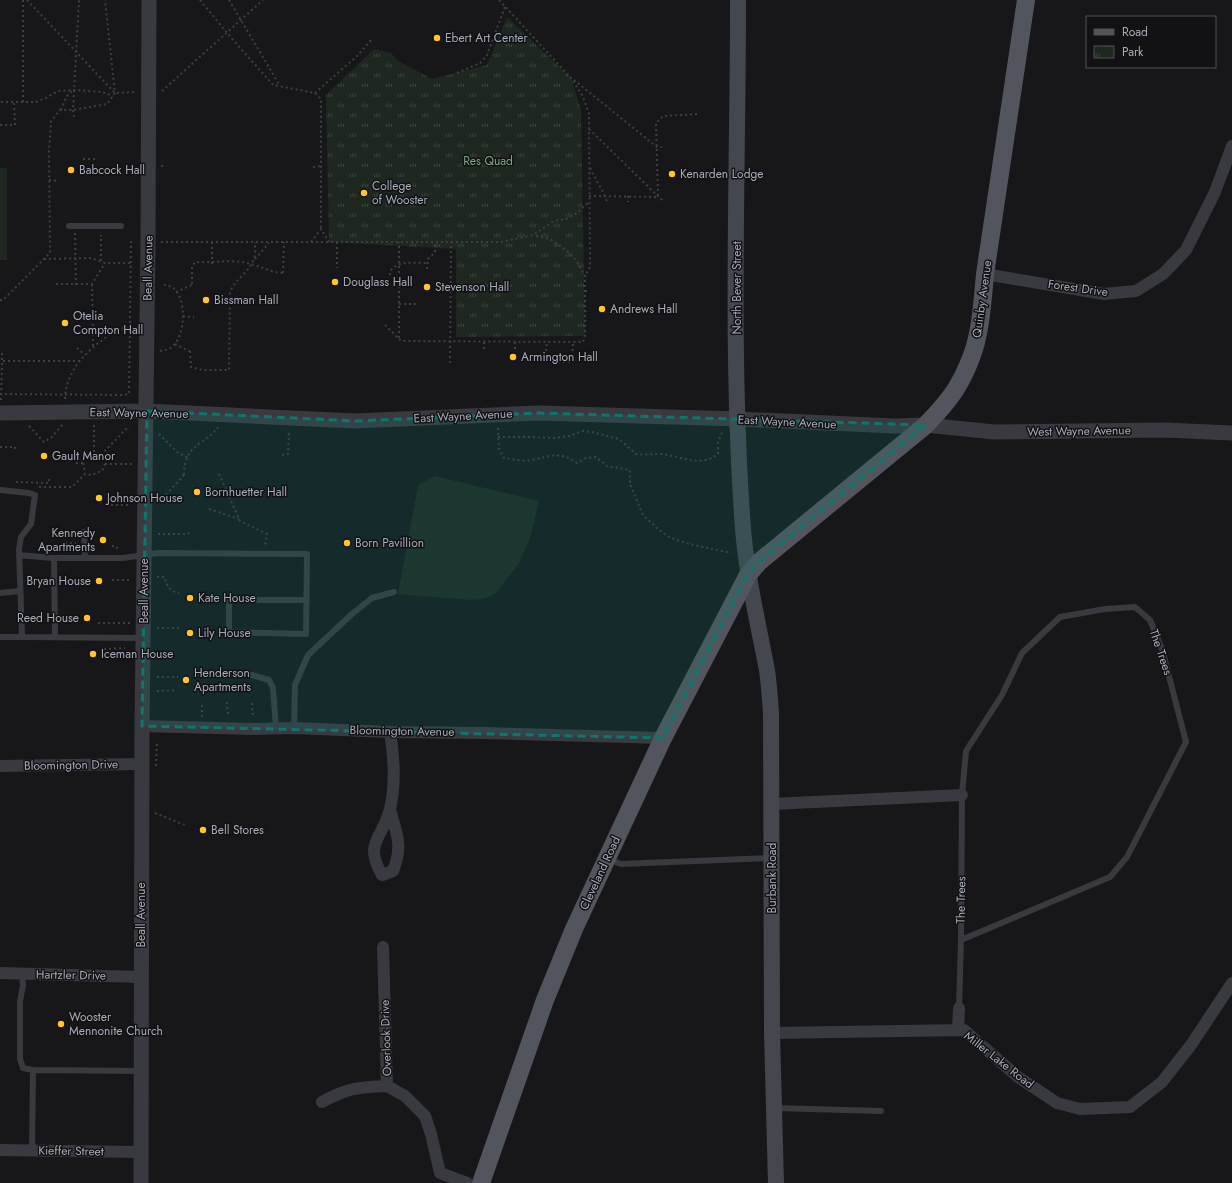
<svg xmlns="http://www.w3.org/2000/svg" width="1232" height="1183" viewBox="0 0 1232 1183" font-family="Jost,sans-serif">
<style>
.park{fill:url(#park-tufts)}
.garden{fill:#1e2720}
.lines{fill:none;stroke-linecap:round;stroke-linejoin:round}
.path{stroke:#3d3f45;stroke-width:2;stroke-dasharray:2 3;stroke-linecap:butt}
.service{stroke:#393a40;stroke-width:6}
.minor{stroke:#393a40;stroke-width:12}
.tertiary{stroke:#393a40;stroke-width:15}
.secondary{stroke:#45474f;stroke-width:16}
.primary{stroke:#53555e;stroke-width:18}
.marked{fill:#0f766e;fill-opacity:0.2;stroke:#0f766e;stroke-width:3;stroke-dasharray:8 5;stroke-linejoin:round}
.poi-dot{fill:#ffc529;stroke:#121214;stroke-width:1.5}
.labels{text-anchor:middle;stroke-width:3;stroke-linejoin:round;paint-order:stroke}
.poi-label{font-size:12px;fill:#a8acba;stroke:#121214;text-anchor:start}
.park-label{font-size:12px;fill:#7ea683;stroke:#121214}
.street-label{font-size:12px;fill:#a8acba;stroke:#121214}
</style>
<defs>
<pattern id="park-tufts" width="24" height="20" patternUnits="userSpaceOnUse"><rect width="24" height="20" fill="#1e2720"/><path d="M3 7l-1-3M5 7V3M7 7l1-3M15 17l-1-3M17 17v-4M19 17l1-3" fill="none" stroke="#3c443e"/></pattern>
</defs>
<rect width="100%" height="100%" fill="#171719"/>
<path class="park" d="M 507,17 L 571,78 L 581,110 L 585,336 L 456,337 L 456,249 L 329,242 L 326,95 L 374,49 L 391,53 L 398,61 L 432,79 L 487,65 Z"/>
<path class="garden" d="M 0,168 L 7,168 L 7,260 L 0,260 Z
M 435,476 L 539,501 L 530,539 L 518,565 L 495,594 L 483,599 L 470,600 L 398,594 L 418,485 Z"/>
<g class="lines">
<path class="path" d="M 27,0 L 115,93 L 135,92
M 200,0 L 227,33 L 273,85 L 315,93 L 321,99 L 321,229
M 229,0 L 280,86
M 499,0 L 571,78 L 582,95 L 589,113 L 590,267 L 585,276
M 457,73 L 480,63 L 487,55 L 505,7
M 574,80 L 657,147 L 662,147
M 162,91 L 263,0
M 315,93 L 357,56 L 373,38
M 1,102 L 14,102
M 23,102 L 23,0
M 61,110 L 66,97 L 73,90
M 74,117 L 73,110 L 79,0
M 0,125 L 15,125 L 14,102 L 36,102 L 46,98 L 58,91 L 74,90 L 102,92 L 113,96
M 589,129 L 663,201
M 83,159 L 95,159
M 161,166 L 166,166
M 313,167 L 321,166
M 590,168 L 605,196 L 607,202
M 49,180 L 59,181
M 589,196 L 658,197 L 656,123 L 663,116 L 699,114
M 628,196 L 628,202
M 75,233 L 76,287
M 161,242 L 501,242 L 533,235 L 554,221 L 566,219 L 577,213 L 589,202
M 212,242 L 212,267
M 311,242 L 321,229 L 329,242
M 337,242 L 337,268
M 44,259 L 91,258 L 105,263 L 132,263
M 255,259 L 269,243
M 101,261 L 101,235
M 427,269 L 428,259 L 435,252 L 435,242
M 283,273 L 284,242
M 390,275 L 390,271 C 399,260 414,263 428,263
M 56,284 L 92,284 L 105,263
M 92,284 L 93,347
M 192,284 L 192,267 L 195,262 C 210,263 227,260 242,262 C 258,264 269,273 284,273
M 585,291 L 589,291
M 176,292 L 194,284
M 0,300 L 3,300 L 50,253 L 49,152 L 51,121 L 60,110 L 73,110 L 107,104 L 115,93 L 105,0
M 399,304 L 416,304
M 183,316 L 194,317
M 385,325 L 401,341 L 583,342 L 585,336 L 585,276 L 576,260 L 566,250 L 550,239 L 533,235
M 399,338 L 399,242
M 484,342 L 484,350
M 515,342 L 515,350
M 175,344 L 193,353
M 77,348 L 85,355
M 160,351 C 165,350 168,350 172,347 C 186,335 187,299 173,288 C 169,285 165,285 161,284
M 190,351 L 191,367 L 202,370 L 229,370 L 230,292 C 236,278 248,273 253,261 C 256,256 255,248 255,242
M 546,351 L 547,342
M 2,353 L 2,361
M 558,362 L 572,362 L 573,342
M 450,363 L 451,242
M 0,394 L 123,395 L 129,394 L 131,242 L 135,242
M 65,399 C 66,373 82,356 101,341 C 107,337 113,331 119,329 C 123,328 128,329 132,328
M 1,400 L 2,361 L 80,361
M 94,425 L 94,454
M 29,426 L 44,442 L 52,437 L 62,425
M 498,428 L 499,449 L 504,458 C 513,459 523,462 532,460 C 550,456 560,451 577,463 L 586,458 L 596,457 L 607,466 L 630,470 L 630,484 L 643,515 L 658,529 L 669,537 L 689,544 L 731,553
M 159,434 L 177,452 L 190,459
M 498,437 L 529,437 L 553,438 L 570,436 L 582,431 L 592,432 L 619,439 L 636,454 C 645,455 653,454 661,454 C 681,456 700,468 718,454 L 718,443 L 722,432
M 0,447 L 15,447 L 15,449
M 101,455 L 129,426
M 282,455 L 288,454 L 289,431
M 83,463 L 85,473
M 105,464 L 133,464
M 219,474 L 240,521 L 267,534 L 265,546
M 184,475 C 184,444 205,445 218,427
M 17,483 L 17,482 L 49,483 L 49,478
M 39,487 L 72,487 L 85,474 L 91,475 L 102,471 L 105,464 L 104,458 C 97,451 85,452 83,463 L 75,463
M 159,502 L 186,473
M 111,505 L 130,505
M 209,509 L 239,519
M 71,530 L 76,531
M 158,534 L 188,534 L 189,532
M 65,543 L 76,543
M 112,546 L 116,546 L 118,550
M 157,577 L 165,577 C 166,586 170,591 179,593
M 112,580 L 130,580
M 98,623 L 130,623
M 157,628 L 179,628
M 104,649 L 125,648
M 157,677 L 178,677
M 157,691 L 177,690
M 227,702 L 228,717
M 252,703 L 253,718
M 202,717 L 202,702
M 156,766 L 157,743
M 155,813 L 185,825"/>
<path class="service" d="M 69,226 L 121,226
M 0,490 L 29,493 L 35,495 L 31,524 L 21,537 L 19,549 L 22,637 L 143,638
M 84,532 L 85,558
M 19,555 L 52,558 L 123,558 L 158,553 L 307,554 L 306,634 L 229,632 L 229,600 L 307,600
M 54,558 L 55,637
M 0,593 L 20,591
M 0,637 L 22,637
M 200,673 L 252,675 L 269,680 L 273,688 L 276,728
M 294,728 L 295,685 L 308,655 L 352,614 L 372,598 L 394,592
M 608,859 L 621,864 L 770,858
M 22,974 L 23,986 L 20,1001 L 20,1059 L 23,1068 L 33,1070
M 959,1008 L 961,940 L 1110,877 L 1127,857 L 1186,742 L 1162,649 L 1150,620 L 1135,607 L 1105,609 L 1060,617 L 1022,653 L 1002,695 L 966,751 L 962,795 L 961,940
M 775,1108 L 881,1111
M 32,1151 L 33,1070 L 141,1071"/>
<path class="minor" d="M 985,274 L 1104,294 L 1136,291 L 1163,274 L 1186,250 L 1215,192 L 1232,146
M 142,726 L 253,729 L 294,728 L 390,732 L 484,733 L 663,738
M 390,732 C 394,757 396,784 390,809 C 383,839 363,842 382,875 L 393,871 C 403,846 397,834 390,810
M 0,766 L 142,764
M 772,804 L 962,795
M 0,973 L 141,977
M 958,1030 L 959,1008
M 772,1033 L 964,1030 L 1018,1077 L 1057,1103 L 1080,1109 L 1130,1107 L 1162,1082 L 1191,1045 L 1232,983
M 387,1086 L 405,1096 L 425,1116 L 431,1134 L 440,1173 L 467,1183
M 322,1102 C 347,1088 359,1087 387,1086 L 383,947
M 0,1150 L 141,1152"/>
<path class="tertiary" d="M 0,413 L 147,411 L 355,421 L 539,413 L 738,419 L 895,426 L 926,425 L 994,432 L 1165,430 L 1232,433
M 141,1183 L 142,726 L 148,242 L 149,0"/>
<path class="secondary" d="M 738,0 C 738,176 730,353 743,529 C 747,577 758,623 767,670 C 769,684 770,699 771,713 L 772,1033 L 776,1183"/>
<path class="primary" d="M 481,1183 L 545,1000 L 574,929 L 663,738 L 748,575 L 759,562 L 926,425 C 937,413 949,401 957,387 C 965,374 974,353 977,338 C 982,317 983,295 985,274 L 1026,0"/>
</g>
<path class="marked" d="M 147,411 L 355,421 L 539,413 L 926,425 L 759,562 L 748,575 L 663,738 L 142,726 Z"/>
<g class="poi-dot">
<circle cx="437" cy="38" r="4"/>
<circle cx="71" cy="170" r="4"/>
<circle cx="672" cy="174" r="4"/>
<circle cx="364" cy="193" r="4"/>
<circle cx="335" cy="282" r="4"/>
<circle cx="427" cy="287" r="4"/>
<circle cx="206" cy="300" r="4"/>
<circle cx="602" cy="309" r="4"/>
<circle cx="65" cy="323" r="4"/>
<circle cx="513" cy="357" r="4"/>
<circle cx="44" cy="456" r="4"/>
<circle cx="197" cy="492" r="4"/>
<circle cx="99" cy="498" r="4"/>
<circle cx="103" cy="540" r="4"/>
<circle cx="347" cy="543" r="4"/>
<circle cx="99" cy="581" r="4"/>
<circle cx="190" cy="598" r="4"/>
<circle cx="87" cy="618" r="4"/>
<circle cx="190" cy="633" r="4"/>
<circle cx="93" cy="654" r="4"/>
<circle cx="186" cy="680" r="4"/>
<circle cx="203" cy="830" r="4"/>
<circle cx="61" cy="1024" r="4"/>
</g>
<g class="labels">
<g class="poi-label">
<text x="445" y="42">Ebert Art Center</text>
<text x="79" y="174">Babcock Hall</text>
<text x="680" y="178">Kenarden Lodge</text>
<text x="372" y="190">College<tspan x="372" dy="14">of Wooster</tspan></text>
<text x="343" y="286">Douglass Hall</text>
<text x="435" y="291">Stevenson Hall</text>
<text x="214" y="304">Bissman Hall</text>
<text x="610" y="313">Andrews Hall</text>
<text x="73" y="320">Otelia<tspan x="73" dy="14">Compton Hall</tspan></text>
<text x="521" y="361">Armington Hall</text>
<text x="52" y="460">Gault Manor</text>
<text x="205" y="496">Bornhuetter Hall</text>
<text x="107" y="502">Johnson House</text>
<text x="95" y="537" text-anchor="end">Kennedy<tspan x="95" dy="14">Apartments</tspan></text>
<text x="355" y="547">Born Pavillion</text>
<text x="91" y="585" text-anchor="end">Bryan House</text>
<text x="198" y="602">Kate House</text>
<text x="79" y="622" text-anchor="end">Reed House</text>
<text x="198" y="637">Lily House</text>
<text x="101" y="658">Iceman House</text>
<text x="194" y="677">Henderson<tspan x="194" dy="14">Apartments</tspan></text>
<text x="211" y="834">Bell Stores</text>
<text x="69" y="1021">Wooster<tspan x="69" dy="14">Mennonite Church</tspan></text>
</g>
<g class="park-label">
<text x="488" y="165">Res Quad</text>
</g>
<g class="street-label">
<text transform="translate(148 268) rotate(-89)" y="4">Beall Avenue</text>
<text transform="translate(737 288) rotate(-90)" y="4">North Bever Street</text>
<text transform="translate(1078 288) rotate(8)" y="4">Forest Drive</text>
<text transform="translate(982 299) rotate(-82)" y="4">Quinby Avenue</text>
<text transform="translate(139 413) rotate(1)" y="4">East Wayne Avenue</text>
<text transform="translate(463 416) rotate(-3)" y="4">East Wayne Avenue</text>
<text transform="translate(787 422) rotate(3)" y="4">East Wayne Avenue</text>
<text transform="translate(1079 431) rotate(-1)" y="4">West Wayne Avenue</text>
<text transform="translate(144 591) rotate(-90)" y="4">Beall Avenue</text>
<text transform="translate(1161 652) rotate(71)" y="4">The Trees</text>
<text transform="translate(402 731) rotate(1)" y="4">Bloomington Avenue</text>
<text transform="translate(71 765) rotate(-1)" y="4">Bloomington Drive</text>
<text transform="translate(600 873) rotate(-65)" y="4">Cleveland Road</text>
<text transform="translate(772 878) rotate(-90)" y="4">Burbank Road</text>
<text transform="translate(961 900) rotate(-89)" y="4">The Trees</text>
<text transform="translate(141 915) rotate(-90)" y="4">Beall Avenue</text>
<text transform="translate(71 975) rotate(1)" y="4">Hartzler Drive</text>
<text transform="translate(386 1038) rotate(-92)" y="4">Overlook Drive</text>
<text transform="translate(999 1060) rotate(38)" y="4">Miller Lake Road</text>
<text transform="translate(71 1151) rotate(1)" y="4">Kieffer Street</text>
</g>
</g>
<rect x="1086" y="16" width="130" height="52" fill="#121214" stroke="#4e5056"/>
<rect x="1094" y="29" width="20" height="6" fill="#53555e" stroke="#4e5056"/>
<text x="1122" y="36" font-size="12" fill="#a8acba">Road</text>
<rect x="1094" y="46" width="20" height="12" fill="url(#park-tufts)" stroke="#4e5056"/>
<text x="1122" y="56" font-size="12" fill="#a8acba">Park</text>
</svg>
